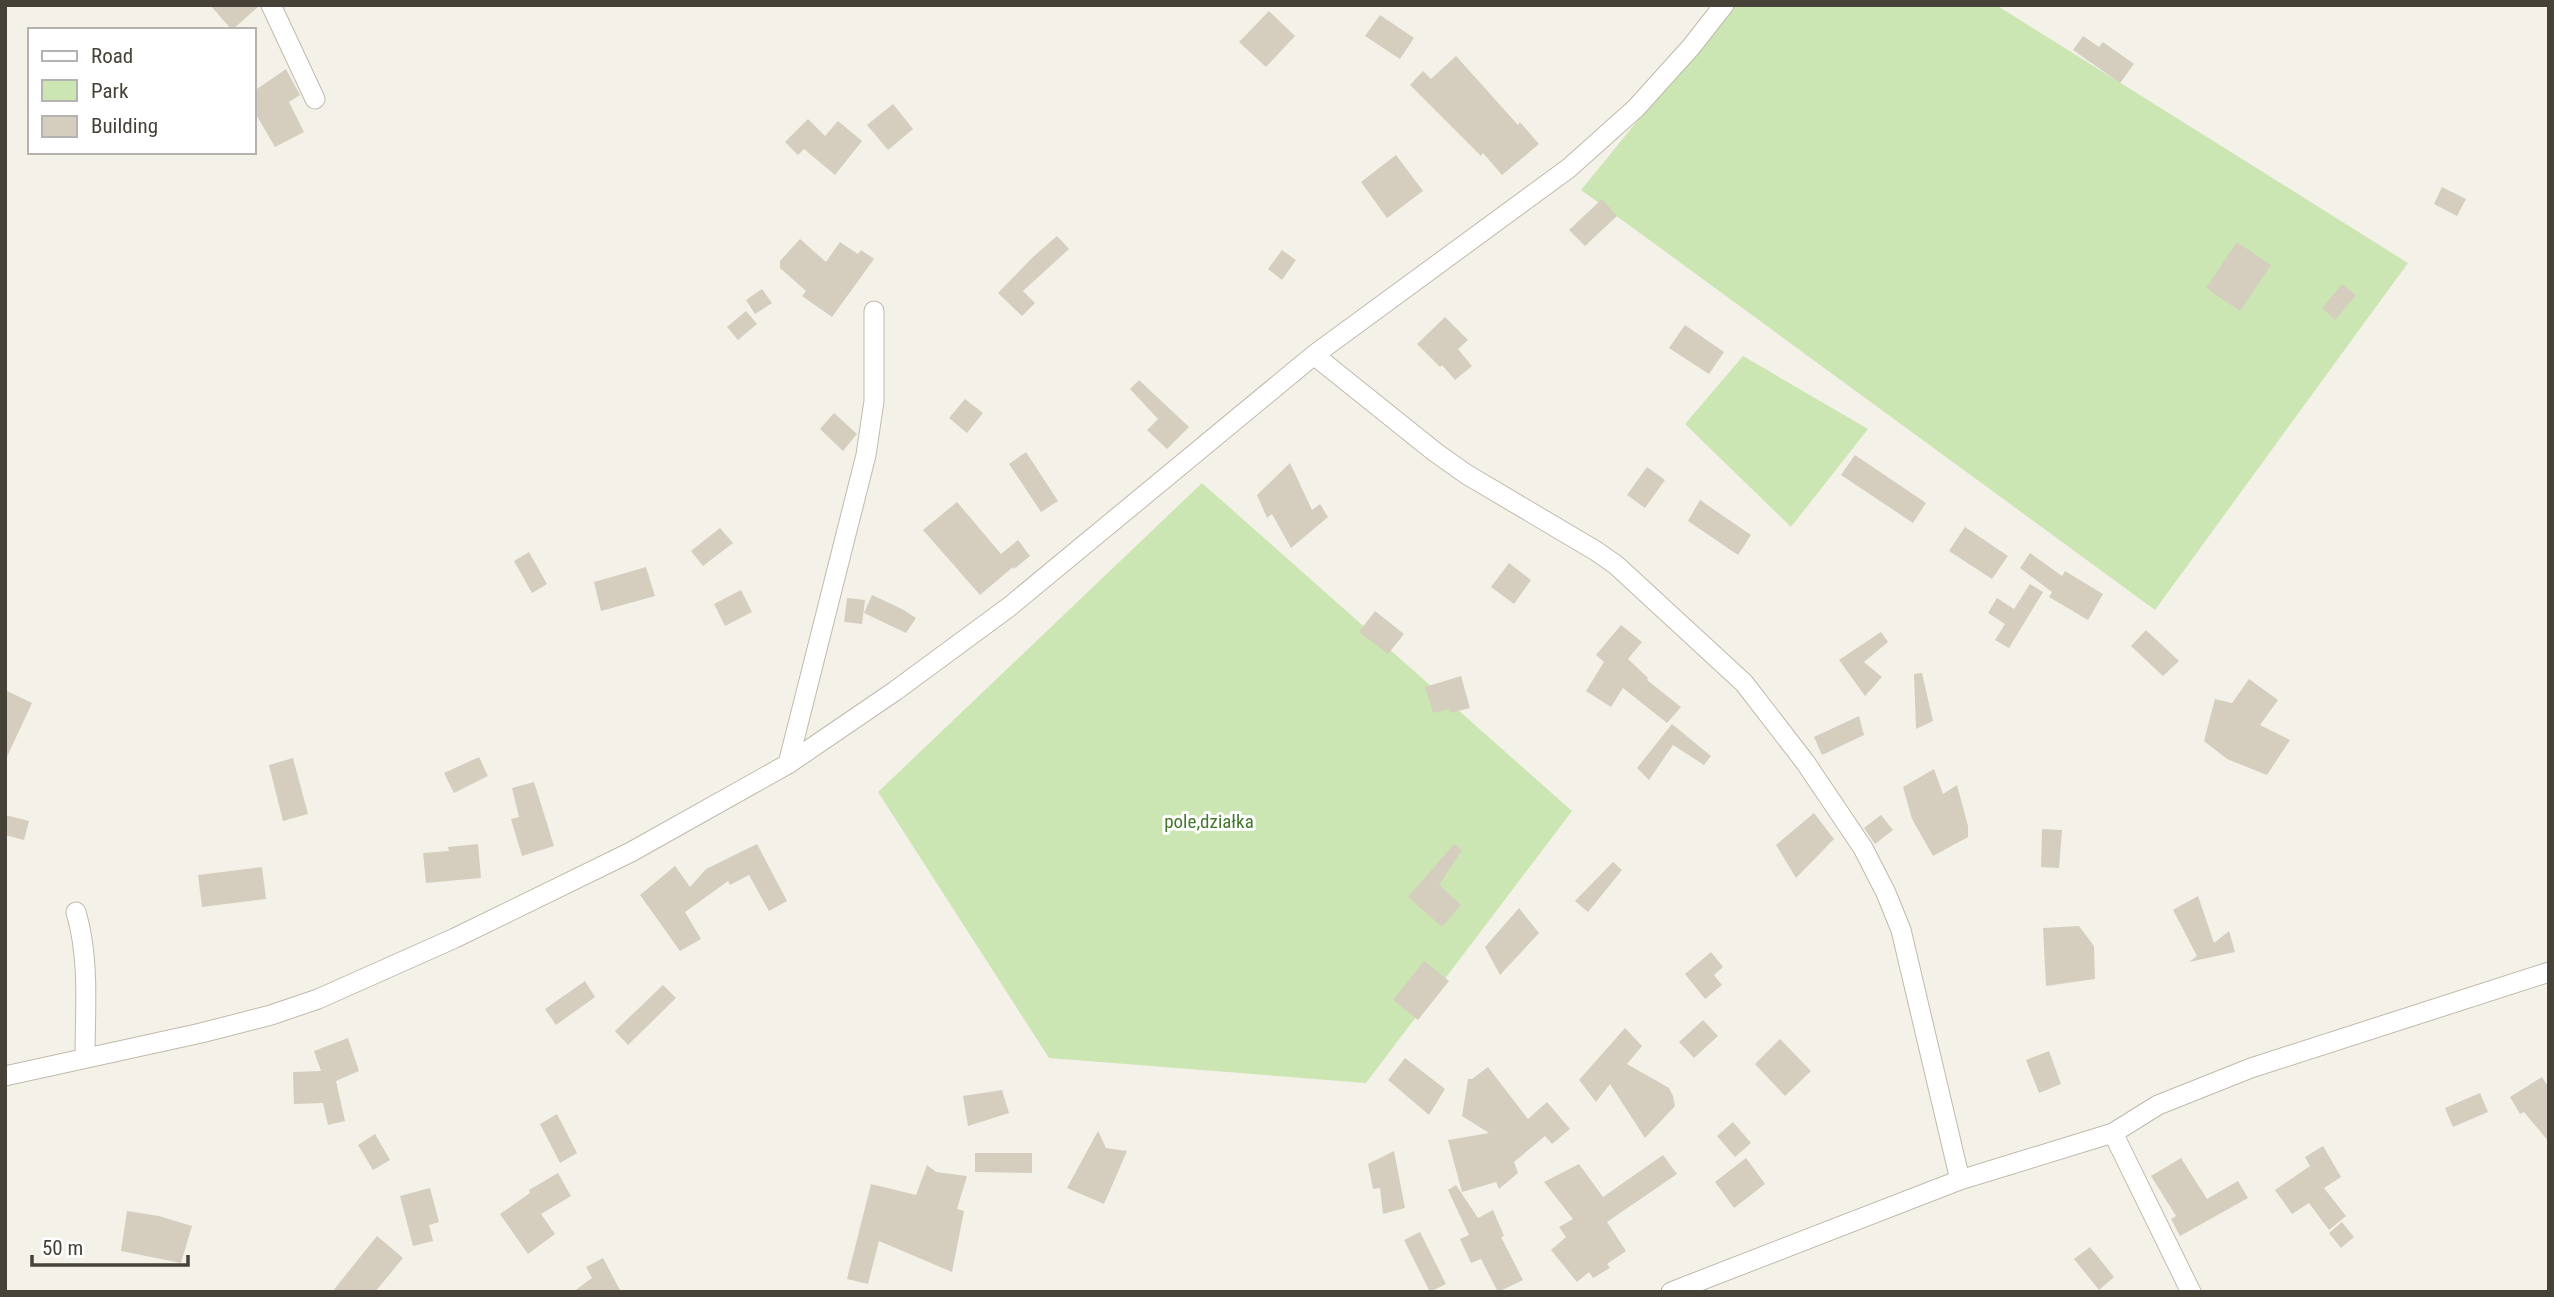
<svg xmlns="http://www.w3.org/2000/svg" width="2554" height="1297" viewBox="0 0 2554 1297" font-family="'Roboto Condensed',sans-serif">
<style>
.green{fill:#cce6b3}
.building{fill:#d5cebf}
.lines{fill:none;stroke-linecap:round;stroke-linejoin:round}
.street-casing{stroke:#bfbaac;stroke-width:21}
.street{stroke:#fff;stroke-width:19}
.labels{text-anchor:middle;stroke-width:6;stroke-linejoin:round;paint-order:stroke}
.park-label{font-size:19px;fill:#43772d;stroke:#fff}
</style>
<rect width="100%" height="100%" fill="#f4f1e9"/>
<path class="green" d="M 1732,5 L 1996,5 L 2408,263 L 2155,610 L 1581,190 Z
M 1743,356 L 1868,429 L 1791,527 L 1685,424 Z
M 1202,483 L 1572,811 L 1366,1083 L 1049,1058 L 878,792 Z"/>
<path class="building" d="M 210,5 L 259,5 L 259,6 L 232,30 Z
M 1269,11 L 1295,36 L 1266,67 L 1239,42 Z
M 1380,15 L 1414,38 L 1400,59 L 1365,36 Z
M 2083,36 L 2099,47 L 2103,42 L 2134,64 L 2120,83 L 2073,50 Z
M 1456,56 L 1518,125 L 1520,122 L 1539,144 L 1502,175 L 1483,153 L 1481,156 L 1410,85 L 1423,71 L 1431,79 Z
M 286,69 L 300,95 L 289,102 L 304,132 L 275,147 L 254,111 L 254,91 Z
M 893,104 L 913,129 L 888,150 L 867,125 Z
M 808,119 L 825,136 L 838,121 L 862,141 L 835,175 L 804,149 L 798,155 L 785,142 Z
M 1396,155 L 1423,191 L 1387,218 L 1361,182 Z
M 2442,187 L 2466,199 L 2457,216 L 2434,204 Z
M 1602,199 L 1617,216 L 1585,246 L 1569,230 Z
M 1057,236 L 1069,249 L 1023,291 L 1035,303 L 1022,316 L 998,293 L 1033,257 Z
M 800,239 L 826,262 L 840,242 L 858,254 L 861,250 L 874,259 L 832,317 L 802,296 L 806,291 L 780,268 L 780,261 Z
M 2237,242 L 2271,265 L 2240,311 L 2206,288 Z
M 1282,250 L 1296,260 L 1282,280 L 1268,269 Z
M 2342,284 L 2356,295 L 2335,320 L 2322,308 Z
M 762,289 L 772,303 L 755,314 L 746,300 Z
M 746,311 L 757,324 L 738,340 L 727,327 Z
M 1445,317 L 1468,340 L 1458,349 L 1472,366 L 1455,380 L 1442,365 L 1440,367 L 1417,344 Z
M 1685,325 L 1724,352 L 1709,374 L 1669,348 Z
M 1139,380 L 1189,427 L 1167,449 L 1147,430 L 1158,419 L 1130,389 Z
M 965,399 L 983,413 L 967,433 L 949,418 Z
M 834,413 L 857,434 L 843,451 L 820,429 Z
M 1026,452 L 1058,501 L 1041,512 L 1009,464 Z
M 1855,455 L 1926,503 L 1913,523 L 1841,475 Z
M 1290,463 L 1312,510 L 1320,504 L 1328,517 L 1291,548 L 1272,514 L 1267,518 L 1257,495 Z
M 1647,467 L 1665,480 L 1645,508 L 1627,495 Z
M 1700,500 L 1751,535 L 1738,555 L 1688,521 Z
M 957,502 L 1001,554 L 1018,540 L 1030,556 L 1014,569 L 1013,567 L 980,595 L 923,530 Z
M 1965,527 L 2008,556 L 1992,579 L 1949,551 Z
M 720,528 L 733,543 L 703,566 L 691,551 Z
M 529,552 L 547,584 L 532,593 L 514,561 Z
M 2030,553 L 2062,576 L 2065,571 L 2103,594 L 2088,620 L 2049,597 L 2052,592 L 2020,568 Z
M 1509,563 L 1531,580 L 1514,604 L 1491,587 Z
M 646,567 L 655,596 L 601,611 L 594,582 Z
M 2030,584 L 2043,592 L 2009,648 L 1995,640 L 2005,624 L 1988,613 L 1997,598 L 2014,609 Z
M 741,590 L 752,612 L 725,626 L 714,604 Z
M 872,595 L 902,609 L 916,618 L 906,633 L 864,613 Z
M 847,598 L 865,600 L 862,624 L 844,622 Z
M 1375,611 L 1404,634 L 1388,654 L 1359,632 Z
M 1621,625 L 1642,642 L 1628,659 L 1648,678 L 1647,680 L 1681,707 L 1667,723 L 1623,688 L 1611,707 L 1586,691 L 1604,662 L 1596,655 Z
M 2146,630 L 2179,661 L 2163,676 L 2131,646 Z
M 1881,632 L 1888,642 L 1864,662 L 1882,677 L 1865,696 L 1839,660 Z
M 1922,673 L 1933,721 L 1916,729 L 1914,674 Z
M 1461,676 L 1470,708 L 1450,713 L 1449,709 L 1433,713 L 1425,687 Z
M 2249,679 L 2278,700 L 2260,725 L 2290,740 L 2267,775 L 2227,759 L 2204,741 L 2215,699 L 2232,703 Z
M 5,690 L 32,703 L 5,761 Z
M 1859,716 L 1864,735 L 1822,755 L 1814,737 Z
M 1672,724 L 1711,756 L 1704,765 L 1673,745 L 1649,780 L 1637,768 Z
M 479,757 L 488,776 L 454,793 L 444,773 Z
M 293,758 L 308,814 L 283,821 L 269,765 Z
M 1934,769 L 1943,794 L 1957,785 L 1968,826 L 1968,837 L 1933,856 L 1912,819 L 1903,787 Z
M 534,782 L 554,846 L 522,856 L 511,819 L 519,817 L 512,788 Z
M 1814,813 L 1834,839 L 1796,878 L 1776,845 Z
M 5,815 L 29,821 L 24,840 L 5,835 Z
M 1881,815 L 1893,830 L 1875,844 L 1864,828 Z
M 2042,829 L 2062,830 L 2059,868 L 2041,867 Z
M 478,844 L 481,878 L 426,883 L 423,853 L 449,851 L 448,847 Z
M 757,844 L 787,901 L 769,911 L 749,875 L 730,885 L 728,881 L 685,912 L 701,939 L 680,951 L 640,895 L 675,866 L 690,887 L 706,869 Z
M 1454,844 L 1462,850 L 1439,885 L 1461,905 L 1442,927 L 1408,897 Z
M 1613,862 L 1622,870 L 1588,912 L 1575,901 Z
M 262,867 L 266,899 L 202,907 L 198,875 Z
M 2198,896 L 2214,943 L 2229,931 L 2235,952 L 2189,962 L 2197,956 L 2173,910 Z
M 1519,908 L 1539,933 L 1500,975 L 1485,947 Z
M 2079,926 L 2094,946 L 2095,979 L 2046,986 L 2043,928 Z
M 1711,952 L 1723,967 L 1714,975 L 1722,985 L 1705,999 L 1685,974 Z
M 1424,961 L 1449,981 L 1418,1020 L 1393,1000 Z
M 585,981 L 595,997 L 556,1025 L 545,1009 Z
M 663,985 L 676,998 L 628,1045 L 615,1031 Z
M 1703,1020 L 1718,1036 L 1694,1058 L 1679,1042 Z
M 1625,1028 L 1642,1046 L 1627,1064 L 1669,1088 L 1673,1096 L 1675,1106 L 1645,1138 L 1610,1084 L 1596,1102 L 1579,1080 Z
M 348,1038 L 359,1071 L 336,1081 L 345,1121 L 328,1125 L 323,1103 L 294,1104 L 293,1072 L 321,1071 L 314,1051 Z
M 1780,1039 L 1811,1071 L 1785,1096 L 1755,1064 Z
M 2049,1051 L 2061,1084 L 2039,1093 L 2026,1060 Z
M 1405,1058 L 1445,1089 L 1429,1115 L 1388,1080 Z
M 1488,1067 L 1528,1119 L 1547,1102 L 1570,1129 L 1552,1144 L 1545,1136 L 1514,1162 L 1518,1173 L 1499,1189 L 1496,1182 L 1462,1192 L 1448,1140 L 1489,1133 L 1462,1116 L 1468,1079 L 1472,1079 Z
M 2542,1077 L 2549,1088 L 2549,1142 L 2524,1112 L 2520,1114 L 2510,1097 Z
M 1002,1090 L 1009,1113 L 968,1126 L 963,1096 Z
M 2480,1093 L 2488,1112 L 2453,1127 L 2445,1108 Z
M 557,1114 L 577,1153 L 560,1163 L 540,1124 Z
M 1733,1122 L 1751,1143 L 1735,1157 L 1717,1136 Z
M 1098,1131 L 1106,1148 L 1127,1151 L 1104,1204 L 1067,1188 Z
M 375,1134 L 390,1160 L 373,1170 L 358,1145 Z
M 2323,1146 L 2341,1177 L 2324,1188 L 2346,1216 L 2329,1230 L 2309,1203 L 2292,1214 L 2275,1190 L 2310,1166 L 2305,1157 Z
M 1394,1151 L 1405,1208 L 1383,1214 L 1380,1188 L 1373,1189 L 1368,1164 Z
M 975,1153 L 1032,1153 L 1032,1173 L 975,1172 Z
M 1663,1155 L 1677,1174 L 1607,1222 L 1626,1251 L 1607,1264 L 1610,1268 L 1593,1278 L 1589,1272 L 1577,1282 L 1551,1250 L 1566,1237 L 1559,1227 L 1573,1219 L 1544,1182 L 1579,1164 L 1603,1197 Z
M 1746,1158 L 1765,1184 L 1734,1208 L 1715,1182 Z
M 2181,1158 L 2207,1199 L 2238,1181 L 2248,1198 L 2180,1236 L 2171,1219 L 2176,1216 L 2151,1176 Z
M 927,1165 L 936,1172 L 967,1176 L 957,1209 L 964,1211 L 952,1272 L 879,1241 L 868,1284 L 847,1279 L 871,1184 L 916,1195 Z
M 558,1173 L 571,1196 L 541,1214 L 555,1234 L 528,1254 L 500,1214 L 530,1193 L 529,1190 Z
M 1456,1185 L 1478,1218 L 1493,1210 L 1504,1236 L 1501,1237 L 1523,1280 L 1498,1292 L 1481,1259 L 1471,1263 L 1460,1239 L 1469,1235 L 1448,1190 Z
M 430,1188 L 439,1222 L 429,1225 L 433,1241 L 413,1246 L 400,1196 Z
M 127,1211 L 159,1216 L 192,1226 L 181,1263 L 121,1251 Z
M 2342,1222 L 2354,1237 L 2341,1248 L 2329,1233 Z
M 1420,1232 L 1446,1284 L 1430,1292 L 1404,1240 Z
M 377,1236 L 403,1258 L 375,1292 L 332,1292 Z
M 2090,1247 L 2114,1277 L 2099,1290 L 2074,1259 Z
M 603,1258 L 621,1292 L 573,1292 L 592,1278 L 586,1267 Z"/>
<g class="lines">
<defs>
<path id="street" d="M 271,5 L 315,99
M 1314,355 L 1435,452 L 1466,474 L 1596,551 L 1616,565 L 1744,683 L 1805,762 L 1863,848 L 1886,893 L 1901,930 L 1960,1180
M 788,764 L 866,455 L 874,401 L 874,311
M 76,912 C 90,960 85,1009 85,1058
M 5,1076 L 201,1033 L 271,1015 L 318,999 L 455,938 L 631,852 L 788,764 L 895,691 L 1009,607 L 1314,355 L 1569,168 L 1636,108 L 1691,47 L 1724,5
M 2113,1133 L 2191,1292
M 1671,1292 L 1960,1180 L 2113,1133 L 2158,1105 L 2251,1068 L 2549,972"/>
</defs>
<use href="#street" class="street-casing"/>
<use href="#street" class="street"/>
</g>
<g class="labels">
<g class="park-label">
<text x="1209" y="828">pole,działka</text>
</g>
</g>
<rect width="2554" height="1297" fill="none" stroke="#474237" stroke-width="14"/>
<rect x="28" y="28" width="228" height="126" fill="#ffffff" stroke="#b5b3af" stroke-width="2"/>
<rect x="42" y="51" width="35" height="10" fill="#ffffff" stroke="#b5b3af" stroke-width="2"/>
<text x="91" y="63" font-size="21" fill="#474237">Road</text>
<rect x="42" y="80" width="35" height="21" fill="#cce6b3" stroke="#b5b3af" stroke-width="2"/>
<text x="91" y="98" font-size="21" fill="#474237">Park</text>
<rect x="42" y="116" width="35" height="21" fill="#d5cebf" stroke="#b5b3af" stroke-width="2"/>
<text x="91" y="133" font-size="21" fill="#474237">Building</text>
<path d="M32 1255v10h156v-10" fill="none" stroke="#474237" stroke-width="3.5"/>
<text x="42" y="1255" font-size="21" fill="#474237" stroke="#ffffff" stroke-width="5" paint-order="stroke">50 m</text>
</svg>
